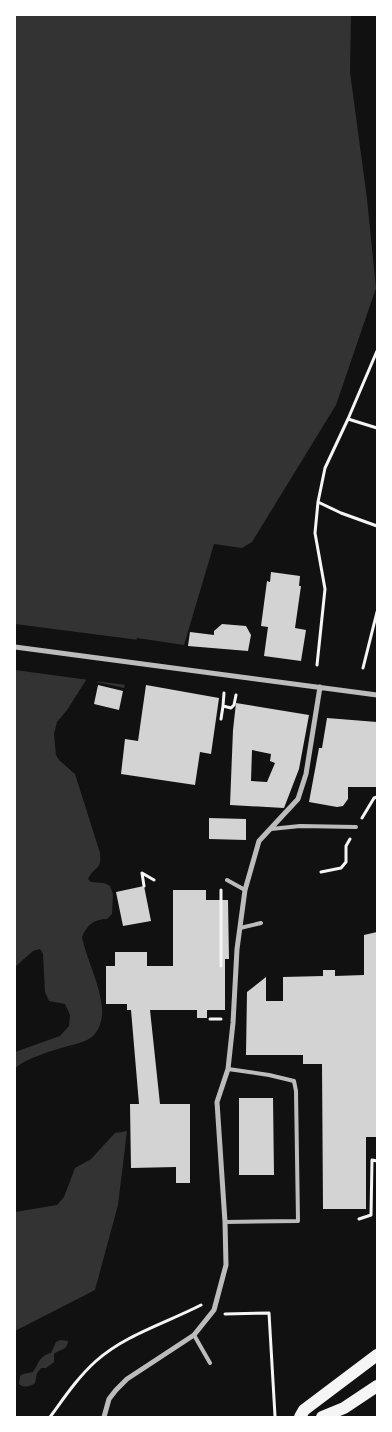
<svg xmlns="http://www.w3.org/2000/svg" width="392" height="1432" viewBox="0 0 392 1432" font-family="Ubuntu,sans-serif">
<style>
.water{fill:#333}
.pier{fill:#111}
.building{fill:#d3d3d3;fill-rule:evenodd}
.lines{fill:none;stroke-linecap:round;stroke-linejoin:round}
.path{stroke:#f5f5f5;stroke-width:3}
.service{stroke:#bcbcbc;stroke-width:4}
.minor{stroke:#bcbcbc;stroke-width:5}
.primary{stroke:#f5f5f5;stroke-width:12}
</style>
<rect width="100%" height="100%" fill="#111"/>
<path class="water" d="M 15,15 L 351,15 L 350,72 L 367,199 L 376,288 L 336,405 L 252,542 L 242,548 L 214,544 L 184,645 L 137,638 L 124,688 L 97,682 L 100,658 L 67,710 L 57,722 L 54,734 L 56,755 L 59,760 L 75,774 L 100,853 C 102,871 94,866 88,879 L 91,882 L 104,883 L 110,886 L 113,894 L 112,914 L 107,919 C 94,919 87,925 82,937 C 87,961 100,983 102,1008 C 103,1018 100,1029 93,1036 C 85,1043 71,1045 61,1048 C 45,1053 28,1058 15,1068 L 15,1052 L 60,1036 L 69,1026 L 70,1015 L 65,1004 L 49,1001 L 45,992 L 43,954 L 40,949 L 33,951 L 15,967 Z
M 127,1131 L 118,1205 L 95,1290 L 15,1331 L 15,1212 L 57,1205 L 64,1197 L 75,1168 L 91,1159 L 115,1133 Z
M 60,1340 L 68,1341 C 67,1351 60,1349 54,1354 L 54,1362 L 46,1368 L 41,1368 L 37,1373 L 35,1383 C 30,1387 24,1388 19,1384 L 20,1376 L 23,1374 L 33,1372 C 39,1363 39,1356 51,1353 L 56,1342 Z"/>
<path class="pier" d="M 15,624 L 139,640 L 127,685 L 94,681 L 96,667 L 89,680 L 15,670 Z"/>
<path class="building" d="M 271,572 L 300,576 L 299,586 L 301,586 L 295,628 L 306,630 L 301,661 L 264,656 L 268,627 L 261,626 L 267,581 L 270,582 Z
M 222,624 L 246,626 L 251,635 L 248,651 L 188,646 L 190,632 L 214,635 L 214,631 Z
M 98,685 L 123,691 L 119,710 L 94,704 Z
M 146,685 L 219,698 L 211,754 L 200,752 L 195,785 L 121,774 L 125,739 L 138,741 Z
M 236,703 L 309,715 L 299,769 L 284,808 L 230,805 L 233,730 ZM 252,750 L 271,754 L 270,761 L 275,763 L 267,782 L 251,781 Z
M 327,718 L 377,722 L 377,787 L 348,787 L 348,799 L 343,806 L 337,807 L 309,802 L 319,748 L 322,748 Z
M 209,818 L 246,819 L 246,840 L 209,839 Z
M 144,886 L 151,921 L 123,926 L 116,892 Z
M 173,890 L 206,890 L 206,900 L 228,900 L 229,959 L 225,959 L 225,1010 L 207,1010 L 207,1018 L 197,1018 L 197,1010 L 150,1010 L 160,1104 L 190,1104 L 190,1183 L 176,1183 L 176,1167 L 131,1168 L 130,1104 L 139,1104 L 131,1010 L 127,1010 L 127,1004 L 106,1004 L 106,966 L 115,966 L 115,952 L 147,952 L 147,966 L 173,966 Z
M 377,932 L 377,1137 L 366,1137 L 366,1209 L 323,1209 L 322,1064 L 303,1064 L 303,1055 L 246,1055 L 247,992 L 266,977 L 266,1001 L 283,1001 L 283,977 L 323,976 L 323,970 L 335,970 L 335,976 L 364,975 L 364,935 Z
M 239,1098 L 273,1098 L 274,1175 L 239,1175 Z"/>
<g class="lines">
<path class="path" d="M 377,351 L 348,419 L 325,468 L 318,502 L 341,513 L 377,526
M 348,419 L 377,428
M 317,665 L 325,589 L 315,533 L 318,502
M 363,668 L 377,612
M 223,706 L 224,693
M 221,719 L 223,706 L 231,708 L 234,705 L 236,695
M 362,818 L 374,798 L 377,797
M 321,872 L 341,868 L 346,862 L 346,846 L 350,839
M 144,886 L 142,873 L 154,880
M 221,966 L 221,890
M 210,1019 L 221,1019
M 359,1219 L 371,1215 L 372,1160 L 377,1161
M 225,1314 L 269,1313 L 275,1416
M 50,1417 C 64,1398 78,1377 96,1361 C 125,1335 166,1323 201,1305"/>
<path class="service" d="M 271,829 L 300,826 L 356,827
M 227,880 L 245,890
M 240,928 L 261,923
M 225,1222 L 298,1221 L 296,1091 L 294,1081 L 269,1075 L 228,1069
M 194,1335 L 210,1363"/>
<path class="minor" d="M 15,647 L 377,695
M 104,1417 L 109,1399 L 116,1390 L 127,1379 L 194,1335 L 214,1310 L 226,1265 L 225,1222 L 217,1102 L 228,1069 L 233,1023 L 237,949 L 245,890 L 259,841 L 298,799 L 306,774 L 320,687"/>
<path class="primary" d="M 300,1417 L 304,1410 L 377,1355
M 322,1417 L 344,1408 L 377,1386"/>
</g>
<rect width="392" height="1432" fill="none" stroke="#ffffff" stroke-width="32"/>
</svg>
